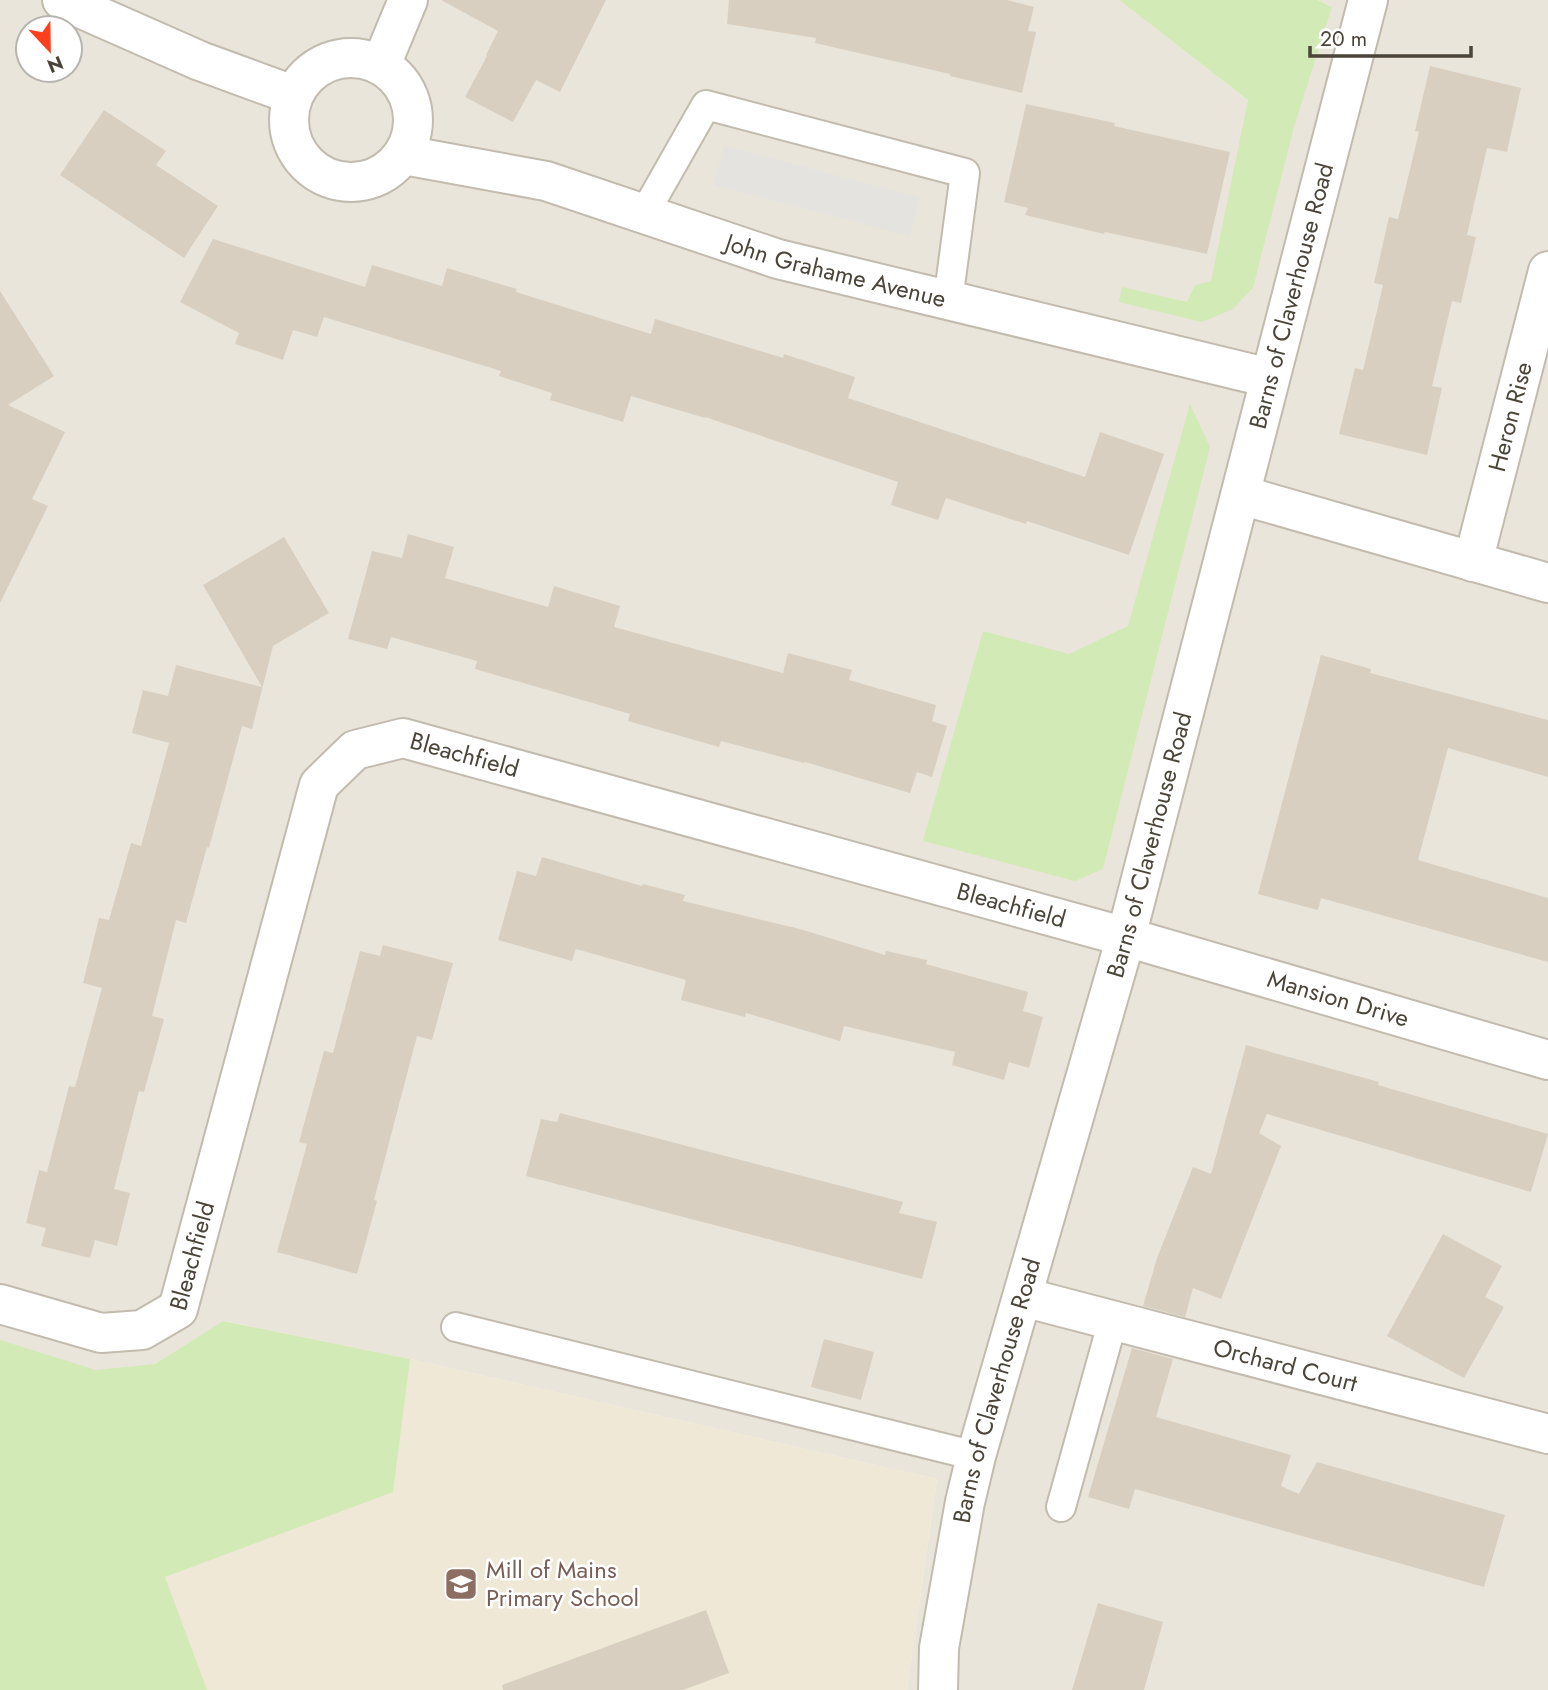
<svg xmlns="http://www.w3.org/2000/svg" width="1548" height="1690" viewBox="0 0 1548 1690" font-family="Jost,sans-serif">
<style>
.residential{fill:#eae5da;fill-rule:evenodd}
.education{fill:#efe8d6}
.green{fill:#d2eab5}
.parking{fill:#e5e3e0}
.building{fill:#d8cfc1}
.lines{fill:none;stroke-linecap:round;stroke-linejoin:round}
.lane-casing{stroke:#c2bbae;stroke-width:32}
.street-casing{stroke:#c2bbae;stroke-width:42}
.lane{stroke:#fff;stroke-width:28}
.street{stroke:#fff;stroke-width:38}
.labels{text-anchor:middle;stroke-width:5;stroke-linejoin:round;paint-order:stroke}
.street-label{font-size:24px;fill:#4b4439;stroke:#fff}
.education-label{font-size:24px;fill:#785e54;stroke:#fff;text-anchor:start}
</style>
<rect width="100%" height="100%" fill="#f6f3ec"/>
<path class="residential" d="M 0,0 L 1119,0 L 1248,100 L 1331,6 L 1318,0 L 1548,0 L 1548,1690 L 907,1690 L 937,1479 L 410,1359 L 224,1321 L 0,1460 ZM 28,28 L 70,28 L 70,70 L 28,70 Z"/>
<path class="education" d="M 223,1321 L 410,1359 L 937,1479 L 907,1690 L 0,1690 L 155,1364 Z"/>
<path class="green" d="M 1119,0 L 1318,0 L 1332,7 L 1294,127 L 1253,288 L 1233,309 L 1202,322 L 1119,302 L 1122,287 L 1187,302 L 1195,285 L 1211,281 L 1248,100 Z
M 1190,404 L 1210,447 L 1103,869 L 1075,881 L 923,841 L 983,631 L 1069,654 L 1128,626 Z
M 223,1321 L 410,1359 L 393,1492 L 165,1577 L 207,1690 L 0,1690 L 0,1340 L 96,1370 L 155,1364 Z"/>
<path class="parking" d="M 724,146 L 920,197 L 910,236 L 714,185 Z"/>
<path class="building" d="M 441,0 L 606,0 L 560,92 L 536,80 L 513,122 L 465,97 L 487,56 L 486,55 L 498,31 Z
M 729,0 L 1007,0 L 1034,7 L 1028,31 L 1036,32 L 1022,93 L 950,76 L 950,74 L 815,43 L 816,38 L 727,24 Z
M 1430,66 L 1521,88 L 1507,152 L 1487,148 L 1467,235 L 1476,237 L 1461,303 L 1452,301 L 1432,386 L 1442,388 L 1427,455 L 1339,434 L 1355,368 L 1363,370 L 1383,285 L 1374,283 L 1389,217 L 1398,219 L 1419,132 L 1415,131 Z
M 1026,104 L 1115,123 L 1114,126 L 1230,152 L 1207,254 L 1105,232 L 1104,234 L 1025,215 L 1028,208 L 1004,202 Z
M 104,110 L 166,151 L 156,165 L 218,206 L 184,258 L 60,175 Z
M 213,239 L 365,287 L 372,265 L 442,286 L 447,268 L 517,289 L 516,292 L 651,334 L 655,319 L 783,358 L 784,354 L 855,377 L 848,398 L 1085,477 L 1100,432 L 1164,454 L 1129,555 L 1027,521 L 1026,524 L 946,498 L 938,520 L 891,505 L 898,482 L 705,417 L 705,418 L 631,396 L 623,422 L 550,400 L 552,393 L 499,376 L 501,371 L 324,317 L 317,337 L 293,330 L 283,360 L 235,344 L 239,333 L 180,302 Z
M 0,291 L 54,376 L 8,405 L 65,432 L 32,499 L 48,506 L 0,603 Z
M 408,534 L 454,547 L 445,578 L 548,607 L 554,586 L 620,606 L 614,627 L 783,673 L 788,653 L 852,670 L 849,680 L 936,705 L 932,721 L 947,726 L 932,777 L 917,772 L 910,793 L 805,762 L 804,763 L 721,741 L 719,747 L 628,721 L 630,714 L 475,669 L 477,661 L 391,637 L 387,649 L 348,639 L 372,551 L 402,558 Z
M 284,537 L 329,613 L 273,646 L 252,729 L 242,726 L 209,848 L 207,847 L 186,923 L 176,920 L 152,1016 L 164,1019 L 144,1092 L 139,1091 L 114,1189 L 130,1193 L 117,1246 L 95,1240 L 90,1258 L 41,1246 L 46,1228 L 26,1223 L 39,1170 L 47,1172 L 69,1086 L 75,1087 L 102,988 L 83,983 L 99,918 L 109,920 L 131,843 L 141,846 L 169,743 L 132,733 L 143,690 L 168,696 L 176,665 L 262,687 L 203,585 Z
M 1321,655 L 1371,669 L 1370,673 L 1548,720 L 1548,777 L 1448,748 L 1418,860 L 1548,898 L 1548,962 L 1321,898 L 1318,910 L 1258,894 Z
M 542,857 L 642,886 L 643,884 L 685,895 L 683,901 L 800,929 L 885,955 L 886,951 L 927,960 L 926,964 L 1028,992 L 1023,1011 L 1043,1017 L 1029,1068 L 1009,1062 L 1004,1080 L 952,1065 L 955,1052 L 844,1026 L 840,1041 L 746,1013 L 745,1017 L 681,1000 L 686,980 L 576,949 L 572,961 L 498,940 L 517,871 L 536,876 Z
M 383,945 L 453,963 L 432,1040 L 417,1036 L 374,1200 L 377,1201 L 357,1274 L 277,1252 L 307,1144 L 299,1142 L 324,1051 L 333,1053 L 360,951 L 380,956 Z
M 1246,1045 L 1379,1082 L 1378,1085 L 1548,1134 L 1531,1192 L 1267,1114 L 1259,1133 L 1281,1146 L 1221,1299 L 1193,1288 L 1185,1317 L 1143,1306 L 1157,1258 L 1193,1167 L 1211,1174 Z
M 560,1113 L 903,1202 L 899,1213 L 937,1222 L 922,1279 L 526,1176 L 541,1119 L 557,1122 Z
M 1443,1234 L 1502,1266 L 1485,1297 L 1504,1307 L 1464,1378 L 1387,1336 Z
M 824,1339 L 874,1352 L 861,1400 L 811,1387 Z
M 1132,1348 L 1173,1359 L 1156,1417 L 1291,1455 L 1281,1486 L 1299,1494 L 1317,1462 L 1505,1515 L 1484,1587 L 1135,1489 L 1129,1509 L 1088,1497 Z
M 1098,1603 L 1163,1622 L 1144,1690 L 1072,1690 Z
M 706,1610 L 729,1673 L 683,1690 L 503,1690 L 502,1685 Z"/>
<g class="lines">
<defs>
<path id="lane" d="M 644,214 L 706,105 L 965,173 L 948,301
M 456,1327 L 976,1456
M 1061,1507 L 1113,1320"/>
<g id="street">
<path d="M 62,0 L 200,61 L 293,95"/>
<circle cx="351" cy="120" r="62"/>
<path d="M 381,65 L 408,0"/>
<path id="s1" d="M 404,155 L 546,181 L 778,259 L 1270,378"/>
<path d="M 1241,495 L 1548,583"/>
<path id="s2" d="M 1473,562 L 1548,271"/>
<path id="s3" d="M 1023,1297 L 1548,1434"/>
<path id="s4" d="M 0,1304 L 101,1333 L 142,1330 L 178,1309 L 319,785 L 355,750 L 403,738 L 1126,937 L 1548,1060"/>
<path id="s5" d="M 938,1690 L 939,1648 L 965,1502 L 976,1456 L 1126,937 L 1368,0"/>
</g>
</defs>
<use href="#lane" class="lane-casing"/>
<use href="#street" class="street-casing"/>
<use href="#lane" class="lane"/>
<use href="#street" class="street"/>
</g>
<defs>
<symbol id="school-square" viewBox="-11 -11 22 22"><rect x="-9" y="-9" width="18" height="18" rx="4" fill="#8d6e63" stroke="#fff"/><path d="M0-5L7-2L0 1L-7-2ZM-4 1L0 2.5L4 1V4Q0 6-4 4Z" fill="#fff"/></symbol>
</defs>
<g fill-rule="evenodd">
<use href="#school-square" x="442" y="1565" width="38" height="38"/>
</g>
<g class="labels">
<g class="street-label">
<text dy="8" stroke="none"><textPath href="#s1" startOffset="448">John Grahame Avenue</textPath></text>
<text dy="8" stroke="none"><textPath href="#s5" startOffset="1440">Barns of Claverhouse Road</textPath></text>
<text dy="8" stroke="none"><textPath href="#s2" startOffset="150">Heron Rise</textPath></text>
<text dy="8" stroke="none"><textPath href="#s4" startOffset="894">Bleachfield</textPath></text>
<text dy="8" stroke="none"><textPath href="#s5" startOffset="873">Barns of Claverhouse Road</textPath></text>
<text dy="8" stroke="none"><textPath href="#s4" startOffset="1461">Bleachfield</textPath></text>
<text dy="8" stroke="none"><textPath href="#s4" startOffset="1801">Mansion Drive</textPath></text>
<text dy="8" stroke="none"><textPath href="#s4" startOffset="243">Bleachfield</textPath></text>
<text dy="8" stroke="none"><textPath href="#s3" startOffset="271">Orchard Court</textPath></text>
<text dy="8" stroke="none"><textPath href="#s5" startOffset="306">Barns of Claverhouse Road</textPath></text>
</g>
<g class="education-label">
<text x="486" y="1578">Mill of Mains<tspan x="486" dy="28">Primary School</tspan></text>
</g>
</g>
<g transform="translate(49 49) rotate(158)"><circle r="33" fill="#ffffff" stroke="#b7b4b0" stroke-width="2"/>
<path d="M0-5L12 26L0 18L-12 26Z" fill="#fc3f1d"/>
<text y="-10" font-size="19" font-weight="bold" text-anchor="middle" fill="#4b4439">N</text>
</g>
<path d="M1310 46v10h161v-10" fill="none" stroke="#4b4439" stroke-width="3.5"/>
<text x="1320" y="46" font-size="21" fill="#4b4439" stroke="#ffffff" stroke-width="5" paint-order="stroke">20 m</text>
</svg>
